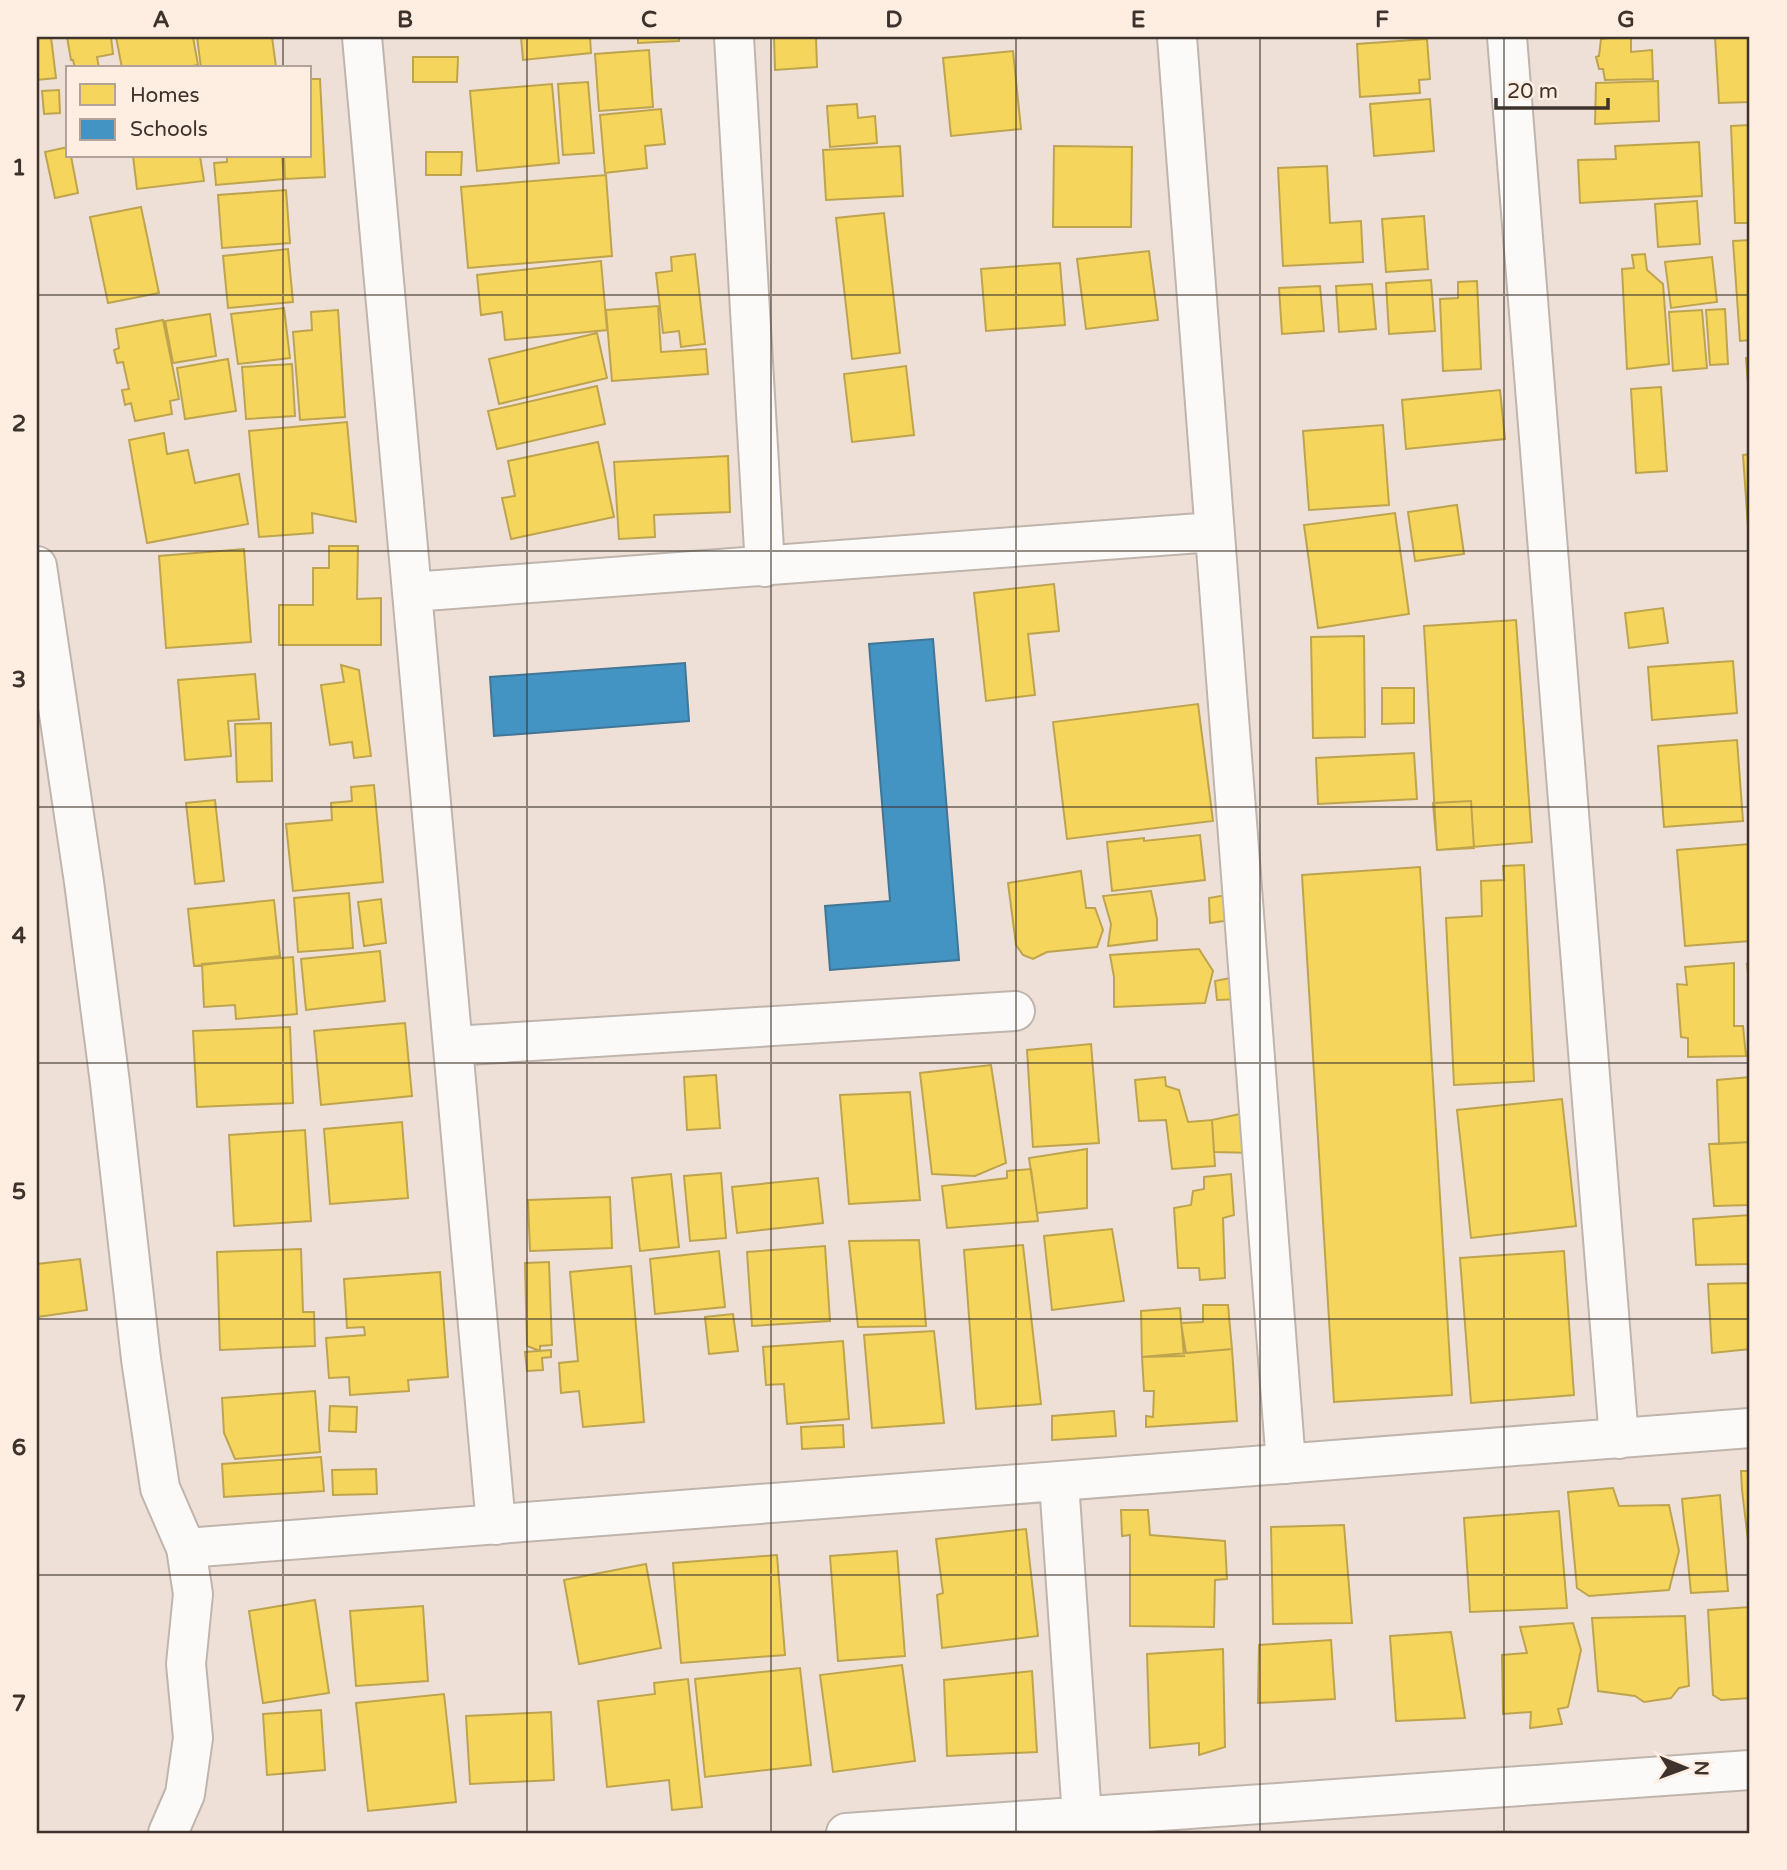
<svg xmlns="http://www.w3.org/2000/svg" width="1787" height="1870" viewBox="0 0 1787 1870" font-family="'Varela Round',sans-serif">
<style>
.homes{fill:#f6d55c;stroke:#bea44e;stroke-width:2}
.schools{fill:#4393c3;stroke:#417696;stroke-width:2}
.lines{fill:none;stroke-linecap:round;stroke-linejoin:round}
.minor-casing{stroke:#c0b5ad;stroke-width:42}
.minor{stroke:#fcfaf9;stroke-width:38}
.grid{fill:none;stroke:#3d332c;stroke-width:2;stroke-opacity:0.55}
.neatline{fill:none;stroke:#3d332c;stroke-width:2.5}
.grid-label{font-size:23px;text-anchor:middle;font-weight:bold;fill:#3d332c}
</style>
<rect width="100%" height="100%" fill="#eee0d6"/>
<path class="homes" d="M 37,37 L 51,37 L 56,78 L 37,80 Z
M 67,37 L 111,37 L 113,54 L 97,57 L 99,68 L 75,68 L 73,60 L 71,60 Z
M 116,37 L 193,37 L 198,65 L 180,68 L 122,68 Z
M 197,37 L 272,37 L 276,67 L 201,68 Z
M 521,37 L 590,37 L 591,53 L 523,60 Z
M 638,37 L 679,37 L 679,41 L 638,43 Z
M 774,37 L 816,37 L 817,67 L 775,70 Z
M 1619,37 L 1631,37 L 1631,52 L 1652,50 L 1653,79 L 1605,80 L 1603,69 L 1599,69 L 1596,57 L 1599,56 L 1601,39 Z
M 1715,37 L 1750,37 L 1750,102 L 1719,103 Z
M 1427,39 L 1430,79 L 1419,80 L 1420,93 L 1360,97 L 1357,44 Z
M 649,50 L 653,107 L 599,111 L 595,54 Z
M 1013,51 L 1021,129 L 951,136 L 943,58 Z
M 413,57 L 458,57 L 457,82 L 413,82 Z
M 310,79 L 320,79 L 325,177 L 285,179 L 284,156 L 310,156 Z
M 1658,81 L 1659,121 L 1595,124 L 1596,83 Z
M 588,82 L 594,153 L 563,155 L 558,84 Z
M 552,84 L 559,163 L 477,171 L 470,91 Z
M 59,90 L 60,113 L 44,114 L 42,91 Z
M 1430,99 L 1434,151 L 1374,156 L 1370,104 Z
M 857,104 L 858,118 L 875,116 L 877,143 L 830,147 L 827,106 Z
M 661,109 L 665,144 L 645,146 L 647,168 L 605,173 L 600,115 Z
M 1750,125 L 1750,223 L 1735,223 L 1731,126 Z
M 1699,142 L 1702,196 L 1580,203 L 1578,160 L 1616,159 L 1615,146 Z
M 900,146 L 903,196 L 826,200 L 823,150 Z
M 1054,146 L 1132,147 L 1131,227 L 1053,227 Z
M 68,147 L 68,156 L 71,156 L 78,193 L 55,198 L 45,152 Z
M 426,152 L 462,152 L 461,175 L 426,175 Z
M 133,156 L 200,156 L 204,181 L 137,189 Z
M 227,156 L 282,156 L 284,179 L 216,185 L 214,163 L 227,162 Z
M 1327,166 L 1330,223 L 1361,221 L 1363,262 L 1283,266 L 1278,168 Z
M 606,175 L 612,256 L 468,268 L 461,187 Z
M 286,190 L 290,243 L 222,248 L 218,195 Z
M 1697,201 L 1700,244 L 1658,247 L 1655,204 Z
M 141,207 L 159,293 L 108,303 L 90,217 Z
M 884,213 L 900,353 L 852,359 L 836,218 Z
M 1424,216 L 1428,269 L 1386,272 L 1382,219 Z
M 1750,240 L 1750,340 L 1740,341 L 1733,241 Z
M 288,249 L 293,302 L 228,308 L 223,256 Z
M 1149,251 L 1158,320 L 1086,329 L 1077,259 Z
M 695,254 L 705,344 L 681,347 L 679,331 L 663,333 L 656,273 L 672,271 L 671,257 Z
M 1645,254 L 1647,270 L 1663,284 L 1669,364 L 1627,369 L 1622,269 L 1634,268 L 1632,255 Z
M 1712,257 L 1717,302 L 1671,308 L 1665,262 Z
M 601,261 L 607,330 L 505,340 L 502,312 L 481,315 L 477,275 Z
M 1060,263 L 1065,325 L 986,331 L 981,269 Z
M 1431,280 L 1435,331 L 1389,334 L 1386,283 Z
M 1477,281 L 1481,369 L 1443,371 L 1440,299 L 1458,298 L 1458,282 Z
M 1372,284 L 1376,329 L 1339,332 L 1336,286 Z
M 1320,286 L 1324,331 L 1282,334 L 1279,288 Z
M 658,306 L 661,352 L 706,349 L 708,374 L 612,381 L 606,310 Z
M 284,308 L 290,358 L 238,364 L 231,314 Z
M 1725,309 L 1728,364 L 1710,365 L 1706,310 Z
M 338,310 L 345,417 L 300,420 L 293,332 L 312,330 L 311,312 Z
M 1702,310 L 1707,368 L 1673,371 L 1669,312 Z
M 210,314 L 216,356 L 173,363 L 165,321 Z
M 163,320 L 179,399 L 170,401 L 172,414 L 135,421 L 131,403 L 125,405 L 122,390 L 129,389 L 123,362 L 117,363 L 114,350 L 119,348 L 116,329 Z
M 597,333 L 607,378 L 499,404 L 489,359 Z
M 1746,358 L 1750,358 L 1750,409 Z
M 228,359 L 236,411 L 185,419 L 177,368 Z
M 292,364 L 295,416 L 246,419 L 242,367 Z
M 906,366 L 914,435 L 852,442 L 844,374 Z
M 597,386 L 605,424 L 497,449 L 488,411 Z
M 1661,387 L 1667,471 L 1636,473 L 1631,389 Z
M 1500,390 L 1505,439 L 1406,449 L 1402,400 Z
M 347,422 L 356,522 L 312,513 L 313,533 L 259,537 L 249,431 Z
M 1383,425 L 1389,505 L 1309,510 L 1303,431 Z
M 164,433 L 167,454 L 188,450 L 195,483 L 239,474 L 248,524 L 147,543 L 129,440 Z
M 598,442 L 614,517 L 511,539 L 502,498 L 515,496 L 508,461 Z
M 1750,454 L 1750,542 L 1749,542 L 1743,455 Z
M 728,456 L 730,512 L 654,515 L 655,537 L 619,539 L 614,462 Z
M 1457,505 L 1464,554 L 1415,561 L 1408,512 Z
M 1395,513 L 1409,614 L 1318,628 L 1304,525 Z
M 329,546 L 358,546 L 357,599 L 381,598 L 381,645 L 279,645 L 279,605 L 313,605 L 313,568 L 329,568 Z
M 244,549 L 251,642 L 166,648 L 159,556 Z
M 1054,584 L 1059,631 L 1028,634 L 1035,695 L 986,701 L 974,593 Z
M 1663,608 L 1668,643 L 1629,648 L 1625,613 Z
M 1516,620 L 1532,842 L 1437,850 L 1424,626 Z
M 1364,636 L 1365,737 L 1313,738 L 1311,637 Z
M 1733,661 L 1737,713 L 1652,720 L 1648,667 Z
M 341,665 L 359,670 L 371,756 L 354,758 L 352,742 L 330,745 L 321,685 L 344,682 Z
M 255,674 L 259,719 L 228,721 L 231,756 L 185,760 L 178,680 Z
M 1382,688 L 1414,688 L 1414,723 L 1382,724 Z
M 1198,704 L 1213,821 L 1067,839 L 1053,722 Z
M 271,723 L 272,781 L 237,782 L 235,724 Z
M 1737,740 L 1743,821 L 1664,827 L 1658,746 Z
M 1414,753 L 1417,799 L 1318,804 L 1316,758 Z
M 374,785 L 383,882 L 293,891 L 286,824 L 332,820 L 331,803 L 352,801 L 351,787 Z
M 215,800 L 224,881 L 195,884 L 186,803 Z
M 1471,801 L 1474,848 L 1437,850 L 1433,803 Z
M 1200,835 L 1205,880 L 1112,891 L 1107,842 L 1144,838 L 1144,841 Z
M 1750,844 L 1750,941 L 1685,946 L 1677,850 Z
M 1524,865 L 1534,1081 L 1454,1085 L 1446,918 L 1482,916 L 1481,881 L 1504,880 L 1503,866 Z
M 1420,867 L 1452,1395 L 1334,1402 L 1302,875 Z
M 1081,871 L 1086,908 L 1095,908 L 1103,930 L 1097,947 L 1047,952 L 1033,959 L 1023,955 L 1016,945 L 1008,883 Z
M 1151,891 L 1157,919 L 1157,940 L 1108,946 L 1111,924 L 1103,896 Z
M 349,893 L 353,948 L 298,952 L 294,898 Z
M 1227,895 L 1231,920 L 1210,923 L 1209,898 Z
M 381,899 L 386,943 L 364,946 L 358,902 Z
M 274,900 L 280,956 L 194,966 L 188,909 Z
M 1199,949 L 1213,971 L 1205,1003 L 1114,1007 L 1114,977 L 1110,955 Z
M 380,951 L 385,1001 L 306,1010 L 301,959 Z
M 293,957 L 297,1014 L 236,1019 L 235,1005 L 204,1007 L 202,964 Z
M 1734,963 L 1734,1026 L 1743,1026 L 1746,1056 L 1688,1057 L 1688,1038 L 1681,1037 L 1677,984 L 1687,985 L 1685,967 Z
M 1747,964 L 1750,964 L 1750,993 Z
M 1235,977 L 1240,999 L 1217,1000 L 1215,981 Z
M 405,1023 L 412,1096 L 321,1105 L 314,1031 Z
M 290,1027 L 293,1103 L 197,1107 L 193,1031 Z
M 1091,1044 L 1099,1143 L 1033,1147 L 1027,1050 Z
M 991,1065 L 1006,1163 L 975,1176 L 932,1174 L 920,1073 Z
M 716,1075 L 720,1128 L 687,1130 L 684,1077 Z
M 1165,1077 L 1166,1086 L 1179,1090 L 1188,1122 L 1212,1120 L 1215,1166 L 1172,1169 L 1166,1120 L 1139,1121 L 1135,1080 Z
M 1750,1077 L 1750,1142 L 1719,1144 L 1717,1080 Z
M 910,1092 L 920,1200 L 849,1204 L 840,1095 Z
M 1562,1099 L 1576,1226 L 1471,1238 L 1457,1110 Z
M 1249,1112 L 1254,1153 L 1214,1152 L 1212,1120 Z
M 402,1122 L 408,1198 L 330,1204 L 324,1129 Z
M 305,1130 L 311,1221 L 234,1226 L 229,1135 Z
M 1750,1142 L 1750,1205 L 1714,1206 L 1709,1144 Z
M 1087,1149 L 1087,1208 L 1037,1213 L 1029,1158 Z
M 1031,1169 L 1038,1221 L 947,1228 L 942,1186 L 1007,1178 L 1007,1171 Z
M 721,1173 L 726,1238 L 690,1241 L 684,1176 Z
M 671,1174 L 679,1247 L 640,1251 L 632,1178 Z
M 1231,1174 L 1234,1215 L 1223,1218 L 1225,1278 L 1200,1280 L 1199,1268 L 1178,1268 L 1174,1208 L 1191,1205 L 1193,1191 L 1204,1189 L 1204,1177 Z
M 818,1178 L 823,1223 L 737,1233 L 732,1187 Z
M 610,1197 L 612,1248 L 530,1251 L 528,1200 Z
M 1750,1215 L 1750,1264 L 1696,1265 L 1693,1219 Z
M 1112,1229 L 1124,1301 L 1052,1310 L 1044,1236 Z
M 919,1240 L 926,1326 L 858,1327 L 849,1241 Z
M 1023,1245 L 1041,1404 L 976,1409 L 964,1250 Z
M 825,1246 L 830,1321 L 752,1326 L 747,1252 Z
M 301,1249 L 303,1312 L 314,1312 L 315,1346 L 220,1350 L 217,1252 Z
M 719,1251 L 725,1307 L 655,1314 L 650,1259 Z
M 1564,1251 L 1574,1395 L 1471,1403 L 1460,1258 Z
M 80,1259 L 87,1310 L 37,1317 L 37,1264 Z
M 549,1262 L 552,1345 L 540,1346 L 540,1351 L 527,1346 L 525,1263 Z
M 631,1266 L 644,1422 L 583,1427 L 579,1391 L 561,1393 L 559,1363 L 578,1361 L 570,1272 Z
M 440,1272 L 448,1377 L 408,1380 L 409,1391 L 350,1395 L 349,1377 L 329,1378 L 326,1338 L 365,1335 L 364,1327 L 347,1328 L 344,1279 Z
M 1750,1283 L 1750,1349 L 1712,1353 L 1708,1284 Z
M 1203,1305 L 1228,1305 L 1232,1349 L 1186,1353 L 1181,1323 L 1203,1322 Z
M 1180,1308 L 1184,1356 L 1142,1357 L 1141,1311 Z
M 733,1314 L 738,1351 L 709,1354 L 705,1317 Z
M 934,1331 L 944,1423 L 872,1428 L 864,1335 Z
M 843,1341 L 849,1419 L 787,1424 L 784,1384 L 766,1385 L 763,1347 Z
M 1232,1349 L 1237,1421 L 1146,1427 L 1146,1416 L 1153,1417 L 1154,1391 L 1144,1391 L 1142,1357 Z
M 551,1350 L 551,1357 L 542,1358 L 543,1370 L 527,1371 L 525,1352 Z
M 315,1391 L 320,1452 L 235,1459 L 224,1433 L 222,1398 Z
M 330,1406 L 357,1407 L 356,1432 L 329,1431 Z
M 1114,1411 L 1116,1436 L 1052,1440 L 1052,1416 Z
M 843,1425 L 844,1447 L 802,1449 L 801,1427 Z
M 321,1457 L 324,1491 L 224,1497 L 222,1464 Z
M 376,1469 L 377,1494 L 333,1495 L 332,1470 Z
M 1741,1471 L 1750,1471 L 1750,1557 L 1742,1490 Z
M 1613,1488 L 1619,1506 L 1669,1505 L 1679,1551 L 1669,1590 L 1589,1596 L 1577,1588 L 1568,1492 Z
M 1720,1495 L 1728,1591 L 1691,1593 L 1682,1499 Z
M 1121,1510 L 1148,1510 L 1150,1535 L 1225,1541 L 1227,1579 L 1215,1580 L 1214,1627 L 1130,1626 L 1130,1535 L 1122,1536 Z
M 1559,1511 L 1567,1608 L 1470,1612 L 1464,1518 Z
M 1344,1525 L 1352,1623 L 1273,1624 L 1271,1527 Z
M 1026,1529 L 1038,1636 L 942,1648 L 937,1595 L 943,1593 L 936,1539 Z
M 897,1551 L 905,1656 L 838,1661 L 830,1556 Z
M 777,1555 L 785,1655 L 681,1663 L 673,1563 Z
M 646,1564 L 661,1648 L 579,1664 L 564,1580 Z
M 315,1600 L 329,1693 L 263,1703 L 249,1611 Z
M 423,1606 L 428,1681 L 356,1686 L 350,1611 Z
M 1750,1607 L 1750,1698 L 1721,1700 L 1713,1695 L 1708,1610 Z
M 1685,1616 L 1689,1686 L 1679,1688 L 1671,1698 L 1644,1702 L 1635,1696 L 1598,1691 L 1592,1618 Z
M 1573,1623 L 1581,1650 L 1568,1707 L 1558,1709 L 1562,1724 L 1530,1728 L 1531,1712 L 1503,1714 L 1502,1655 L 1527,1653 L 1520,1627 Z
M 1451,1632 L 1465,1718 L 1396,1721 L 1390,1636 Z
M 1331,1640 L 1335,1699 L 1258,1703 L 1259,1645 Z
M 1223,1649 L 1225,1747 L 1199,1755 L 1199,1743 L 1150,1748 L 1147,1654 Z
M 902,1665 L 915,1761 L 833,1772 L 820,1675 Z
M 800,1668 L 811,1765 L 705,1777 L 695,1679 Z
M 1032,1671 L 1037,1752 L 947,1756 L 944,1680 Z
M 688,1679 L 702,1807 L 672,1810 L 669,1780 L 607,1787 L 598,1701 L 655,1694 L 654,1683 Z
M 444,1694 L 456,1802 L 368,1811 L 356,1703 Z
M 321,1710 L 325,1770 L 267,1775 L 263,1714 Z
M 551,1712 L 554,1780 L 470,1784 L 466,1716 Z"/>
<path class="schools" d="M 933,639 L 959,960 L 830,970 L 825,906 L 890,901 L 869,644 Z
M 685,663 L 689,721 L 494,736 L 490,677 Z"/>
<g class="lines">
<defs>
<path id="minor" d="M 362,37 L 496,1525
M 734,37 L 765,567
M 1177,37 L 1286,1464
M 1507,37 L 1619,1439
M 37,566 L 84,882 L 110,1083 L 141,1359 L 160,1488 L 186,1548 L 193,1594 L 186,1664 L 193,1738 L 185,1794 L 168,1833
M 412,592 L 1213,532
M 453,1046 L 1015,1011
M 1059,1482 L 1082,1817
M 186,1548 L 1750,1428
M 846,1833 L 1750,1770"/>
</defs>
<use href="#minor" class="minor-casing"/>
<use href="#minor" class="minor"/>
</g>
<path class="grid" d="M 283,37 L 283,68M 527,37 L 527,1833M 771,37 L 771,1833M 1016,37 L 1016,1833M 1260,37 L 1260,1833M 1504,37 L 1504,1833M 283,156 L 283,1833M 37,295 L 1750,295M 37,551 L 1750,551M 37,807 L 1750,807M 37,1063 L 1750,1063M 37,1319 L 1750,1319M 37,1575 L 1750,1575"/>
<rect width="1787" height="1870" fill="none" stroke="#feeee2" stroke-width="77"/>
<rect x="66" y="66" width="245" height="91" fill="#feeee2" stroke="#b1a399" stroke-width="2"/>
<rect x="80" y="84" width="35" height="21" fill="#f6d55c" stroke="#b1a399" stroke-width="2"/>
<text x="130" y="102" font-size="21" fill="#3d332c">Homes</text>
<rect x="80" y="119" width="35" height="21" fill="#4393c3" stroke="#b1a399" stroke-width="2"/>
<text x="130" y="136" font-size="21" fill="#3d332c">Schools</text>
<g transform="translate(1685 1768) rotate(91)" stroke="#feeee2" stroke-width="5" paint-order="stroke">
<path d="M0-5L12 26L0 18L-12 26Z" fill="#3d332c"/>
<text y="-10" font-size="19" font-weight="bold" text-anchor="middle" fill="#3d332c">N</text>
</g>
<path d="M1496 98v10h112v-10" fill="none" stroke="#3d332c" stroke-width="3.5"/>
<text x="1507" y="98" font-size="21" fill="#3d332c" stroke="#feeee2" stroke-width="5" paint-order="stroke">20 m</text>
<rect x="38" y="38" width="1710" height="1794" class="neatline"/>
<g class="grid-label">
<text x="161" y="27">A</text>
<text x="405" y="27">B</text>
<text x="649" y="27">C</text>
<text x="894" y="27">D</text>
<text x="1138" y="27">E</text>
<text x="1382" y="27">F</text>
<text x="1626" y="27">G</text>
<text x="19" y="175">1</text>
<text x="19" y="431">2</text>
<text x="19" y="687">3</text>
<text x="19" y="943">4</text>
<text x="19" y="1199">5</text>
<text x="19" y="1455">6</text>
<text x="19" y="1711">7</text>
</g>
</svg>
